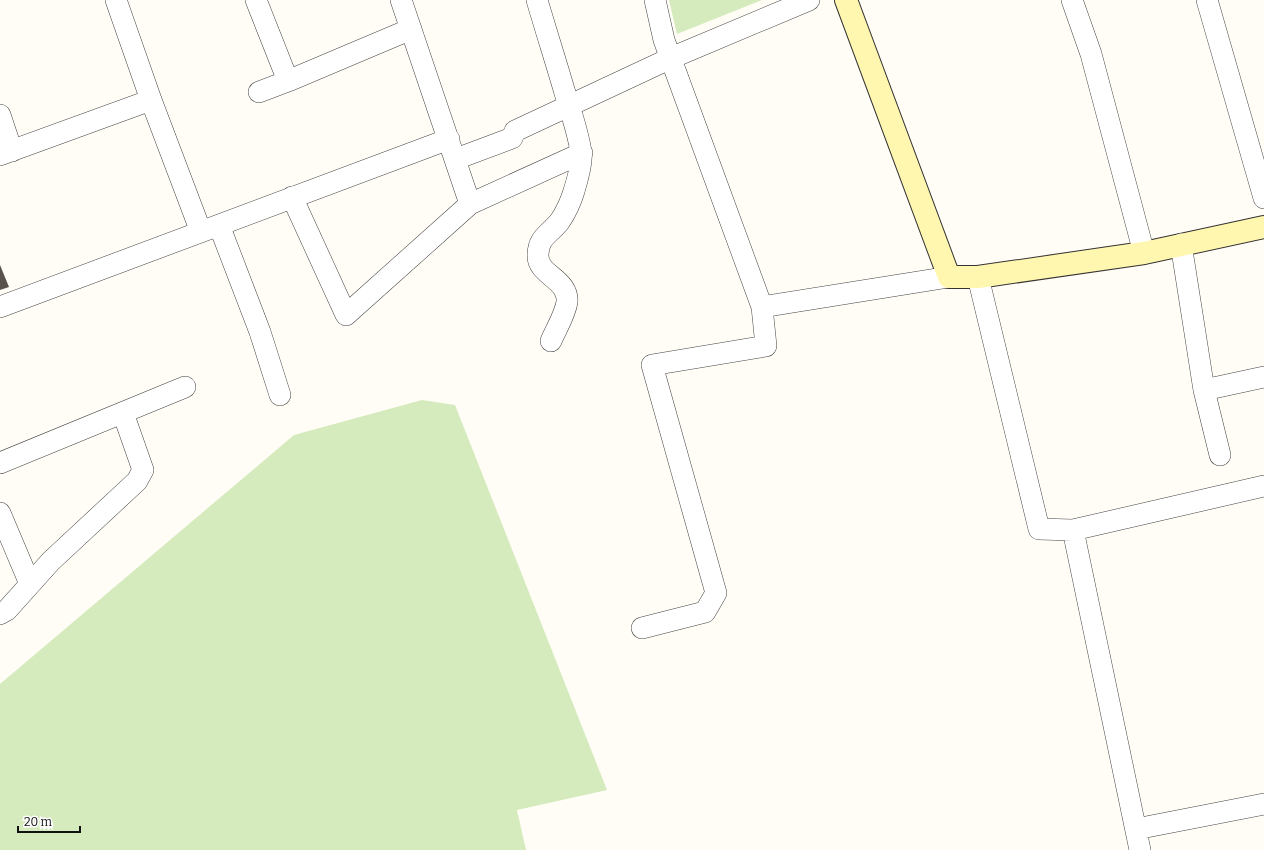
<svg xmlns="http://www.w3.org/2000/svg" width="1264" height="850" viewBox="0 0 1264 850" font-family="Bitter,serif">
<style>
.green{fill:#d5ebbd}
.building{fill:#5a524d}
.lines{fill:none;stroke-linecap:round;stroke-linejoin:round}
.street-casing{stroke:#444;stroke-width:22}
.secondary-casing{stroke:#333;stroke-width:24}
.street{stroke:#fff;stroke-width:21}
.secondary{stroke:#fff6b0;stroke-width:22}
</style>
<rect width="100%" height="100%" fill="#fffdf5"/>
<path class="green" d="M 669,0 L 762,0 L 677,34 Z
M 422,400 L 455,405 L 607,790 L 517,810 L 526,850 L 0,850 L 0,684 L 294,435 Z"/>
<path class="building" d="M 0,265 L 9,287 L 0,290 Z"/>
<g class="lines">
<defs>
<path id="street" d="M 116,0 L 151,100 L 201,232
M 256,0 L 288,81 L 411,29
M 401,0 L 470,204
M 537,0 C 546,31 556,62 565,93 C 571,112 578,132 581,152 C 583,162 577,181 574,191 C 571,201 566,212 560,221 C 550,234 538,237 538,255 C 537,275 569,279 567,302 C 565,315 556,329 551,341
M 1072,0 L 1091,54 L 1144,253
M 1207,0 L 1264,198
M 259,92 L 288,81
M 0,115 L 12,151
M 0,155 L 151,100
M 456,159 L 512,138 L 515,131 L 671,58 L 809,0
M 292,197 L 346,315 L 470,204 L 582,153
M 219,225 L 260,332 L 280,395
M 1181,244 L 1204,390 L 1264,377
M 978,277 L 1039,529 L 1073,530 L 1264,486
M 0,307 L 449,139
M 762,307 L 949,277
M 1204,390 L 1220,455
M 0,463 L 185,387
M 0,513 L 30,584
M 1073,530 L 1140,850
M 0,614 L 7,610 L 51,561 L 137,481 L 143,470 L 123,413
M 642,628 L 705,612 L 716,593 L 652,365 L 766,346 L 762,307 L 664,40 L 655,0
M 1136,829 L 1264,804"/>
<path id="secondary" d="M 846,0 L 949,277 L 978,277 L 1144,253 L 1264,227"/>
</defs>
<use href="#street" class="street-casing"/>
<use href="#secondary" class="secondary-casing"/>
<use href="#street" class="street"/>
<use href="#secondary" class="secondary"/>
</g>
<path d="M18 826v6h62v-6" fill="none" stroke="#111111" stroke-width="2"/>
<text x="24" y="826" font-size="12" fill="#111111" stroke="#ffffff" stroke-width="3" paint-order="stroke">20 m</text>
</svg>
